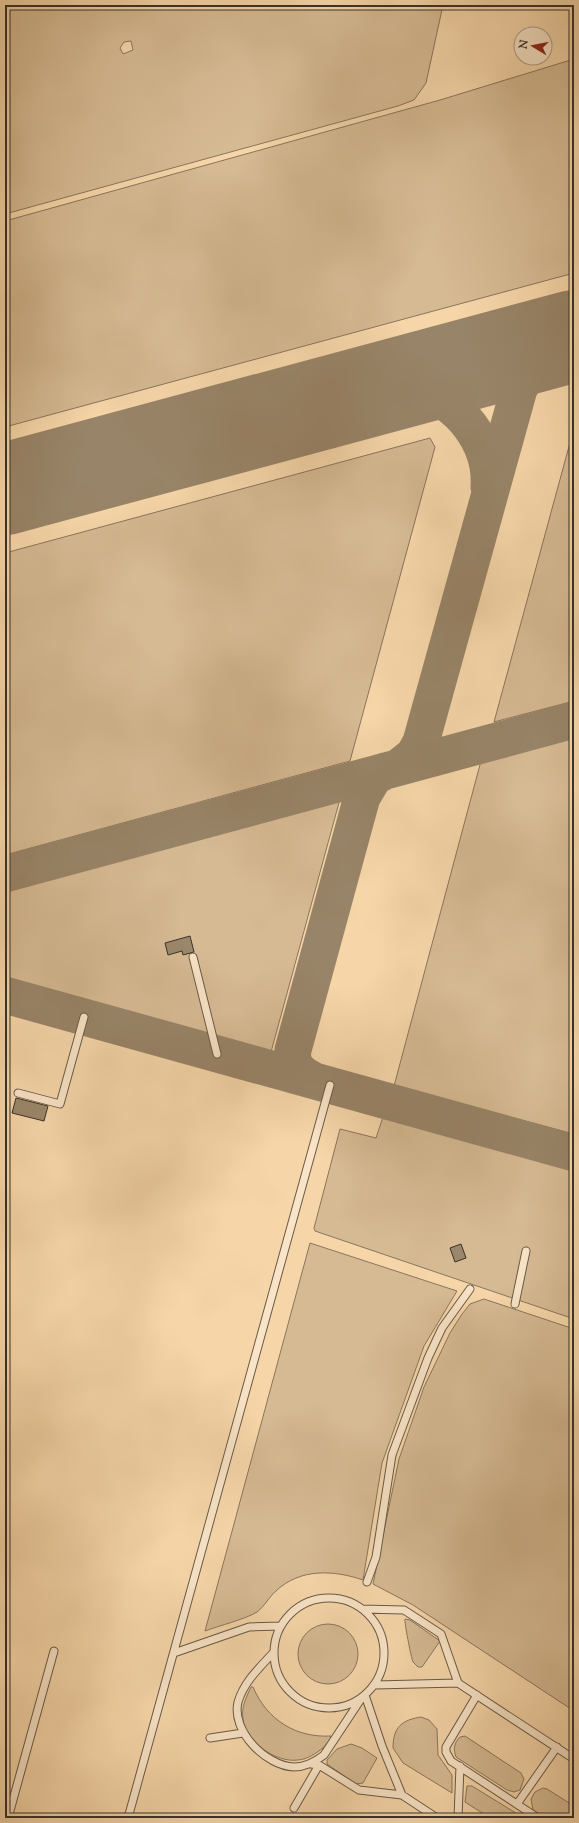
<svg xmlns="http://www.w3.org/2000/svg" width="579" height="1823" viewBox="0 0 579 1823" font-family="'Sorts Mill Goudy',serif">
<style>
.green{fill:#d6ba93;stroke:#88765d;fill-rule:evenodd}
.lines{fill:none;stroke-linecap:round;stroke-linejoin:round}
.taxiway{stroke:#988468;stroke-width:37}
.runway{stroke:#988468;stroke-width:92}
.building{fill:#9b876b;stroke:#393127}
.service-casing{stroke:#685a48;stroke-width:9}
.service{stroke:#f9e4c7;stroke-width:7}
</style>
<rect width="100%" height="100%" fill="#f6d6a9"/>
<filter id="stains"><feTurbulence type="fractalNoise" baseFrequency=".005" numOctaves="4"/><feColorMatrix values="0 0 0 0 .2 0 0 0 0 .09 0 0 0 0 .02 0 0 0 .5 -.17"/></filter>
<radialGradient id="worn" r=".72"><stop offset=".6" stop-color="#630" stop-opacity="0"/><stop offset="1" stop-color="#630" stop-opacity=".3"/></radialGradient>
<path class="green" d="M 5,5 L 443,5 L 426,83 L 414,100 L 398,106 L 5,214 ZM 131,41 L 133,50 L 123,54 L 120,48 L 124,42 Z
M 574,59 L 574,273 L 5,427 L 5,221 L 440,100 Z
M 574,428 L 574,701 L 494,722 Z
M 430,438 L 435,447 L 350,761 L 5,855 L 5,553 Z
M 574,736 L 574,1134 L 394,1086 L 481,761 Z
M 340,799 L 271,1052 L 5,978 L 5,890 Z
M 383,1117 L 574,1168 L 574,1319 L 315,1231 L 314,1228 L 340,1129 L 376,1138 Z
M 310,1243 L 457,1291 L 424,1346 L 382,1463 L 363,1580 C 334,1570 300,1568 276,1591 C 269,1597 264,1607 257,1612 C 246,1619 218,1626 205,1631 Z
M 484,1299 L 574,1329 L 574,1711 L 413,1605 L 373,1584 L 399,1459 L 424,1387 L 450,1333 L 462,1314 L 470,1304 Z
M 405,1619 L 410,1620 L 440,1641 L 422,1667 L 418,1667 L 413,1662 C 411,1657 404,1621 405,1619 Z
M298 1654a30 30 0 1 1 60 0a30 30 0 1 1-60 0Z
M 251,1687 L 253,1687 C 267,1720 296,1738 331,1736 C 331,1741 326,1744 323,1748 C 315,1754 308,1759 298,1760 C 276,1763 245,1742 243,1719 C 241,1707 246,1698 251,1687 Z
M 421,1717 L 429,1720 L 437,1729 L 438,1755 L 452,1775 L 452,1793 L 403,1763 L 393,1748 C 393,1727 402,1720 421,1717 Z
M 465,1736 L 521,1773 L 524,1779 L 520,1790 L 514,1792 L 507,1790 L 456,1757 C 453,1749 454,1743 460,1737 Z
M 351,1744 L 362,1748 L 377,1758 L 363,1783 L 356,1784 L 327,1764 L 327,1760 L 337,1749 Z
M 467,1786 L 472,1786 L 524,1818 L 490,1818 L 465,1802 Z
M 543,1788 L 547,1789 L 574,1806 L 574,1818 L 545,1818 L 533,1810 L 531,1799 L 535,1792 Z"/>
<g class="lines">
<path class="taxiway" d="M 254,425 L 381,391 C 393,390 405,388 417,391 C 460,400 492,444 489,487
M 399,767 L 414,755 L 421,742 L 519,389 C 532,364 548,349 574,339
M 5,874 L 574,720
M 5,995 L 574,1153
M 313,1080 C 300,1074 290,1065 293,1050 L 362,797 L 374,777 L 385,771"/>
<path class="runway" d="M 5,489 L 574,336"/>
</g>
<path class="building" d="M 190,936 L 194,952 L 183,955 L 182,951 L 168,955 L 165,943 Z
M 16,1098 L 48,1106 L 44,1121 L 12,1113 Z
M 461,1244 L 466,1258 L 455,1262 L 450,1248 Z"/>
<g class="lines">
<defs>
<path id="service" d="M 193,957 L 217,1054
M 18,1093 L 60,1104 L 84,1017
M 515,1304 L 526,1251
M 367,1582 L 376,1557 L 392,1455 L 428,1358 L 442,1328 L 470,1289
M274 1653a55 55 0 1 1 110 0a55 55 0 1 1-110 0Z
M 362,1609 L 404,1610 L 441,1634 L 458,1683
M 174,1653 L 249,1627 L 280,1626
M 273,1653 C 259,1668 244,1682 238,1702 C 231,1731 266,1766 294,1767 C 306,1767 315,1762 324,1755 L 361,1699
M 375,1685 L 458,1683 L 574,1759
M 365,1695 L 382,1746 L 402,1795
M 477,1695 L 446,1747 L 446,1752 L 451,1761 L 538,1818
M 210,1738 L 243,1733
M 311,1764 L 319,1765 L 359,1790 L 402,1795 L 437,1818
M 517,1804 L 557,1747
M 294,1808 L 319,1765
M 8,1818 L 54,1651
M 128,1818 L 330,1085
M 458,1818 L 460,1766"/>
</defs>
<use href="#service" class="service-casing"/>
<use href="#service" class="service"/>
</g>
<rect width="579" height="1823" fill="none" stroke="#f6d6a9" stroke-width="20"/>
<rect x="6" y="6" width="567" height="1811" fill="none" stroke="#393127" stroke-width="2"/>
<rect x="10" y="10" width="559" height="1803" fill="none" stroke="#393127"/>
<g transform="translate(533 46) rotate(280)"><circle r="19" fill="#f9e4c7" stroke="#ac9c87"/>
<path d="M0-3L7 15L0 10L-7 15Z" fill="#8f2418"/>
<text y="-6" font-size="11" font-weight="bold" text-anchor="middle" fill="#393127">N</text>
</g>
<rect width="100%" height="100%" filter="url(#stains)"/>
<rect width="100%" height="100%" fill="url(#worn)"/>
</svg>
